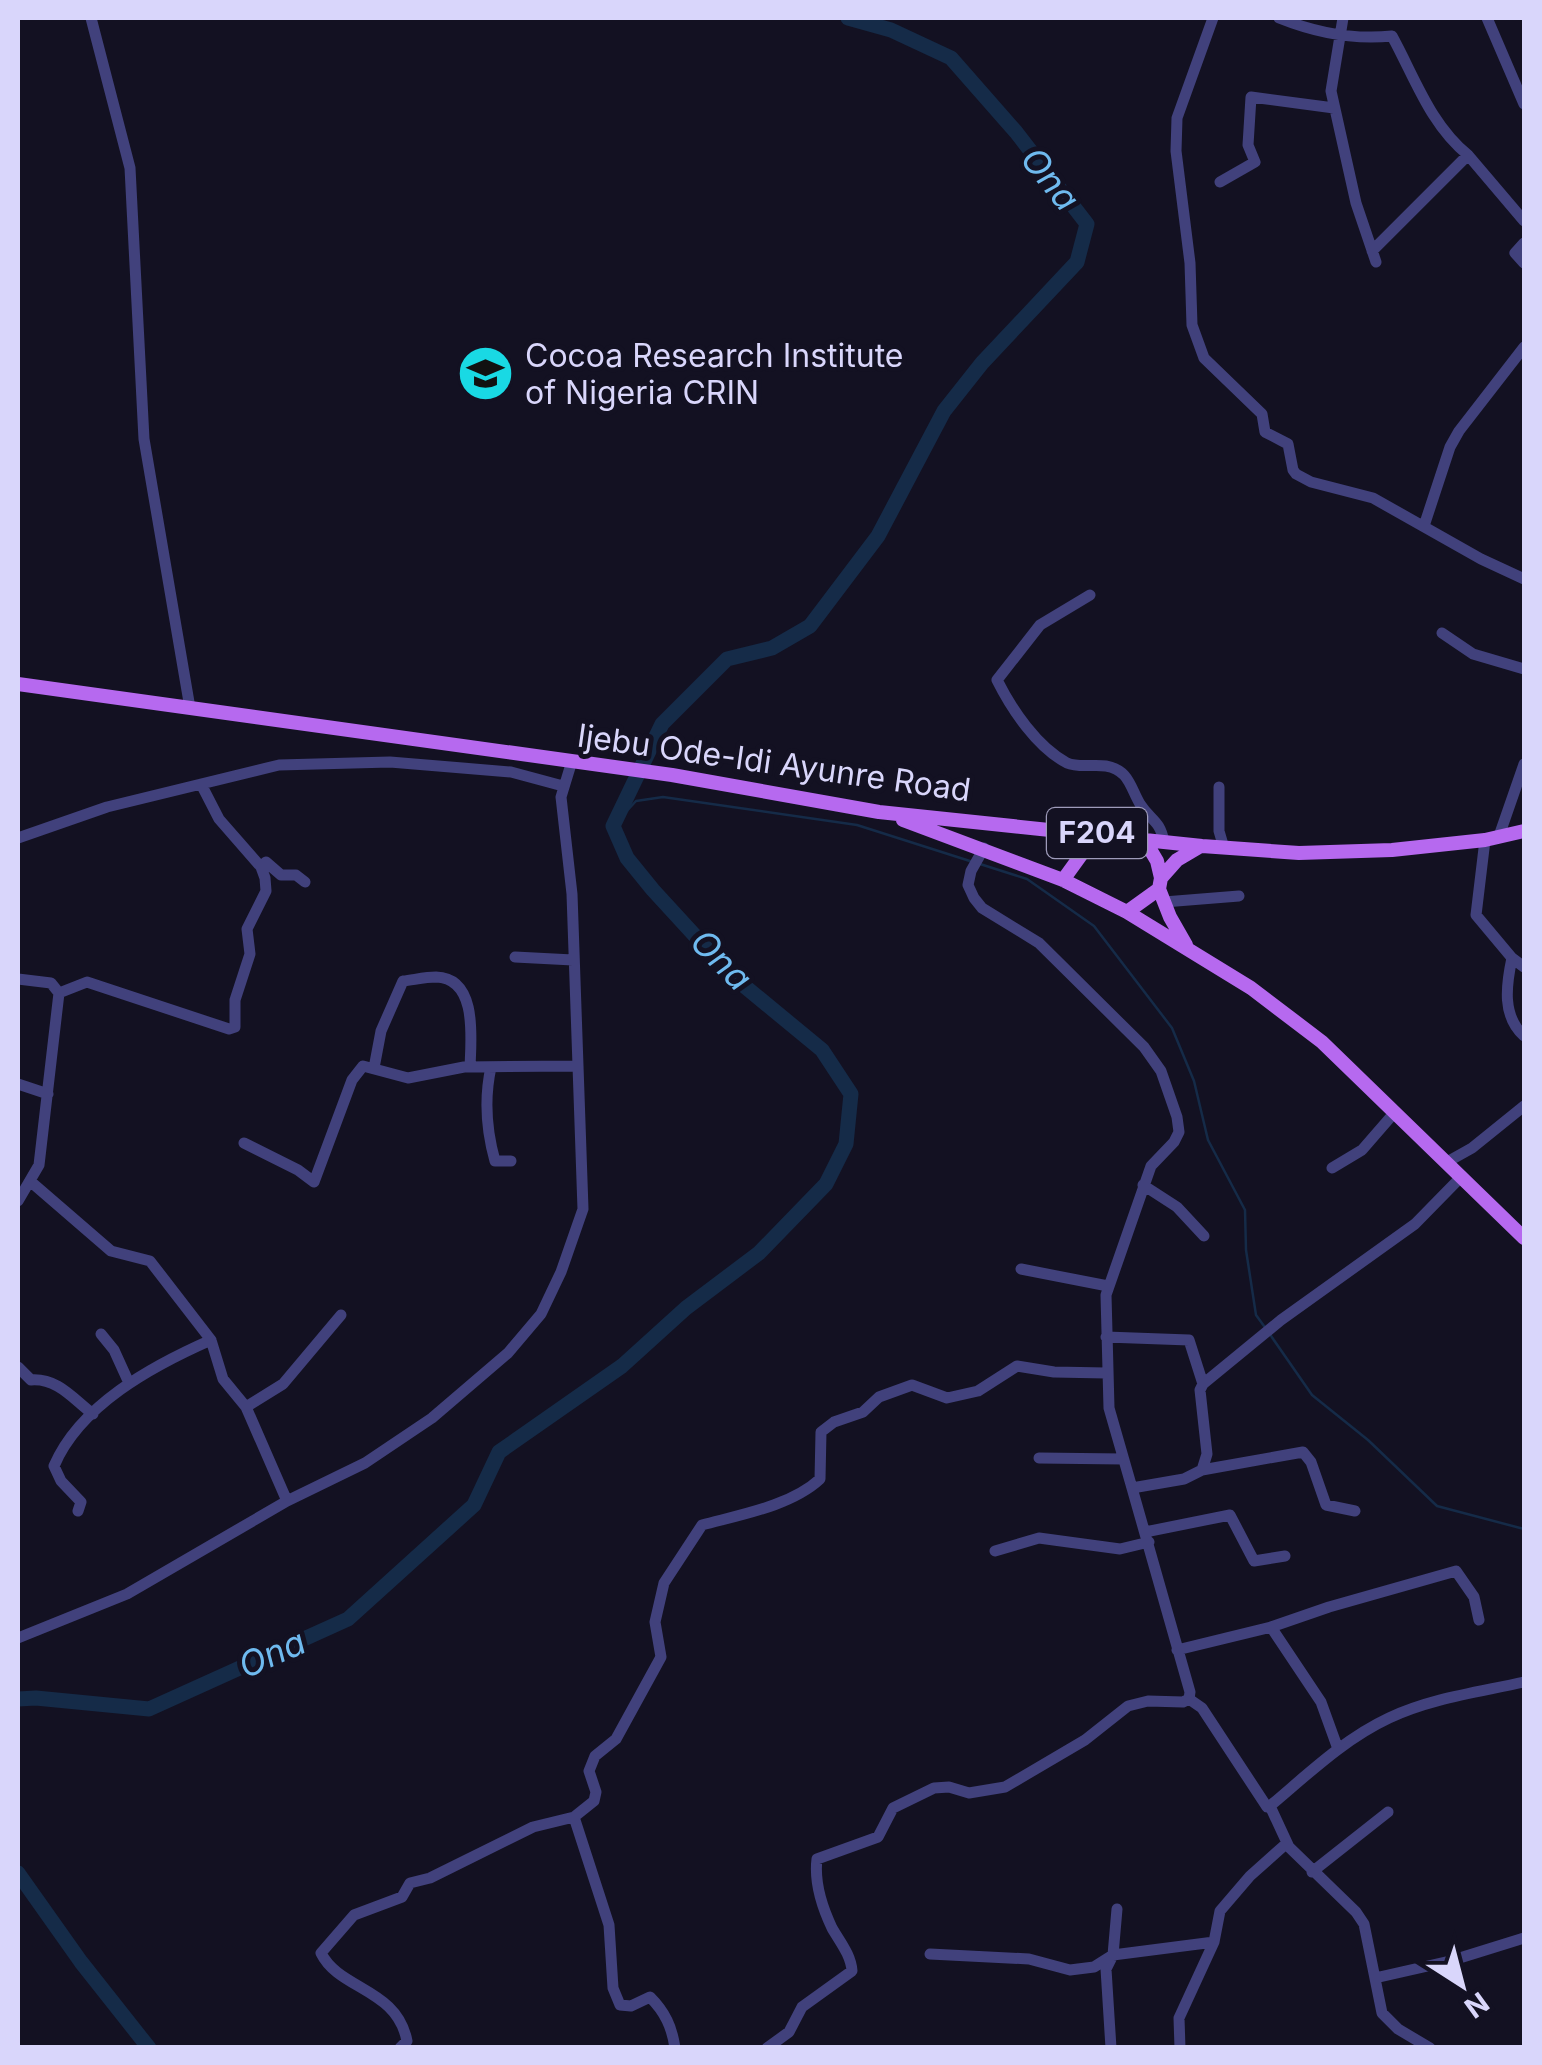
<svg xmlns="http://www.w3.org/2000/svg" width="1542" height="2065" viewBox="0 0 1542 2065" font-family="Inter,sans-serif">
<style>
.lines{fill:none;stroke-linecap:round;stroke-linejoin:round}
.stream{stroke:#152b48;stroke-width:2.5}
.river{stroke:#152b48;stroke-width:15}
.minor{stroke:#41417c;stroke-width:11}
.major{stroke:#b669ef;stroke-width:14}
.labels{text-anchor:middle;stroke-width:10;stroke-linejoin:round;paint-order:stroke}
.shield{fill:#131122;stroke:#9e9bba;stroke-width:2.5}
.shield-label{font-size:30px;font-weight:bold;fill:#d9d6fb}
.poi-label{font-size:32px;fill:#d9d6fb;stroke:#131122;text-anchor:start}
.street-label{font-size:32px;fill:#d9d6fb;stroke:#131122}
.water-label{font-size:35px;font-style:italic;fill:#6fbaef;stroke:#131122}
</style>
<rect width="100%" height="100%" fill="#131122"/>
<g class="lines">
<path class="stream" d="M 613,826 L 636,801 L 663,797 L 857,825 L 973,862
M 980,864 L 1027,879 L 1094,926 L 1172,1028 L 1194,1081 L 1208,1140 L 1245,1210 L 1246,1250 L 1256,1315 L 1264,1326
M 1269,1333 L 1312,1395 L 1368,1440 L 1437,1506 L 1524,1529"/>
<path class="river" d="M 18,1699 L 36,1698 L 149,1709 L 348,1619 L 474,1505 L 499,1452 L 622,1366 L 686,1308 L 759,1253 L 826,1184 L 846,1144 L 851,1094 L 822,1050 L 731,975 L 653,890 L 627,858 L 613,826 L 662,724 L 727,659 L 772,648 L 810,626 L 878,536 L 944,411 L 982,363 L 1077,262 L 1087,224 L 1016,132 L 951,58 L 891,30 L 848,18
M 18,1873 L 81,1962 L 149,2048"/>
<path class="minor" d="M 91,18 L 130,168 L 144,439 L 190,708
M 1213,18 L 1177,118 L 1176,151 L 1190,263 L 1192,325 L 1204,358 L 1262,414 L 1265,432 L 1288,444 L 1293,470 L 1296,474 L 1311,482 L 1373,498 L 1481,559 L 1524,579
M 1279,18 C 1314,32 1354,40 1392,36 C 1415,78 1430,124 1468,155
M 1343,18 L 1331,91 L 1356,203 L 1376,262
M 1487,18 L 1524,104
M 1220,182 L 1255,162 L 1248,145 L 1251,97 L 1334,108
M 1524,243 L 1515,253 L 1524,263
M 1372,251 L 1468,155 L 1524,221
M 1424,526 L 1450,447 L 1459,431 L 1524,347
M 1090,595 L 1040,625 L 997,680 C 1012,710 1037,747 1067,763 C 1078,768 1094,764 1106,766 C 1129,770 1130,787 1140,804 C 1151,821 1160,820 1164,842
M 1442,633 L 1473,654 L 1524,669
M 1219,787 L 1219,831 L 1224,848
M 1499,836 L 1524,764
M 18,838 L 107,807 L 279,765 L 390,762 L 511,772 L 563,786
M 1485,840 L 1476,915 L 1512,958 L 1524,967
M 984,848 L 971,871 L 968,885 L 974,898 L 982,908 L 1039,943 L 1144,1047 L 1161,1071 L 1177,1117 L 1179,1132 L 1174,1142 L 1151,1166 L 1106,1295 L 1109,1408 L 1132,1488 L 1184,1479 L 1202,1470 L 1207,1454 L 1200,1390 L 1203,1384 L 1281,1320 L 1415,1224 L 1462,1176
M 261,867 L 266,862 L 281,875 L 296,875 L 305,882
M 1164,902 L 1239,896
M 515,957 L 573,960
M 1512,958 C 1506,986 1502,1016 1524,1036
M 18,979 L 51,983 L 59,993
M 491,1067 C 484,1099 486,1129 495,1161 L 511,1161
M 374,1068 L 381,1031 L 403,981 C 413,980 425,977 436,977 C 478,978 471,1039 470,1067
M 18,1084 L 48,1094
M 244,1143 L 298,1170 L 314,1182 L 352,1080 L 363,1066 L 408,1078 L 464,1067 L 576,1066
M 1447,1162 L 1472,1148 L 1524,1106
M 1332,1168 L 1362,1150 L 1395,1112
M 30,1181 L 111,1251 L 150,1261 L 211,1340 L 223,1379 L 246,1407 L 287,1501
M 1143,1185 L 1177,1207 L 1204,1236
M 18,1201 L 39,1165 L 59,993 L 87,982 L 229,1029 L 235,1027 L 235,1000 L 250,954 L 247,929 L 266,891 L 265,878 L 261,867 L 219,819 L 201,784
M 1021,1269 L 1108,1286
M 101,1334 L 114,1350 L 129,1383
M 1106,1337 L 1189,1340 L 1203,1384
M 18,1367 L 31,1380 C 58,1378 73,1399 93,1414
M 246,1407 L 283,1384 L 341,1315
M 1039,1458 L 1123,1459
M 1202,1470 L 1303,1452 L 1311,1462 L 1326,1505 L 1355,1511
M 78,1511 L 81,1502 L 61,1481 L 54,1466 C 80,1405 152,1366 211,1340
M 1145,1532 L 1230,1515 L 1254,1561 L 1285,1556
M 995,1551 L 1039,1538 L 1120,1549 L 1149,1542
M 1271,1627 L 1329,1607 L 1456,1571 L 1474,1597 L 1479,1620
M 18,1638 L 127,1594 L 287,1501 L 365,1463 L 432,1418 L 508,1353 L 541,1314 L 561,1272 L 583,1209 L 572,894 L 561,797 L 572,761
M 1177,1650 L 1271,1627 L 1321,1702 L 1338,1749
M 1189,1699 L 1202,1708 L 1267,1807 L 1270,1806 L 1289,1847 L 1356,1912 L 1364,1924 L 1382,2013 L 1398,2029 L 1430,2048
M 1270,1806 C 1307,1775 1344,1739 1389,1718 C 1431,1698 1480,1692 1524,1682
M 574,1817 L 609,1925 L 613,1988 L 620,2005 L 631,2006 L 650,1997 C 665,2012 672,2027 675,2048
M 1312,1872 L 1388,1812
M 930,1954 L 1029,1959 L 1070,1970 L 1094,1967 L 1113,1955 L 1214,1942
M 1375,1978 L 1450,1961 L 1524,1938
M 400,2048 L 407,2041 C 397,1988 339,1990 321,1953 L 354,1915 L 402,1897 L 410,1883 L 430,1878 L 533,1827 L 574,1817 L 594,1801 L 596,1792 L 589,1771 L 595,1756 L 616,1739 L 661,1657 L 655,1622 L 664,1583 L 702,1525 C 739,1515 791,1506 820,1479 L 821,1432 L 834,1422 L 863,1412 L 879,1397 L 912,1385 L 947,1398 L 978,1391 L 1017,1366 L 1054,1372 L 1106,1373
M 767,2048 L 789,2032 L 802,2007 L 852,1971 C 851,1955 840,1942 832,1928 C 822,1907 814,1883 817,1859 L 878,1837 L 893,1808 L 934,1788 L 949,1787 L 969,1793 L 1005,1787 L 1085,1740 L 1128,1706 L 1148,1701 L 1183,1702 L 1189,1699 L 1190,1692 L 1132,1488
M 1111,2048 L 1106,1969 L 1113,1955 L 1117,1909
M 1180,2048 L 1179,2018 L 1214,1942 L 1220,1911 L 1250,1876 L 1287,1843"/>
<path class="major" d="M 18,684 L 672,775 L 879,812 L 1202,846 L 1299,853 L 1392,850 L 1485,840 L 1524,831
M 903,820 L 1063,880 L 1127,912 L 1251,988 L 1322,1042 L 1524,1238
M 1144,839 L 1157,861 L 1161,878 L 1159,889 L 1170,917 L 1186,945
M 1161,878 L 1177,860 L 1199,847
M 1063,880 L 1097,833
M 1127,912 L 1159,889"/>
</g>
<defs>
<symbol id="school-disc" viewBox="-11 -11 22 22"><circle r="9.5" fill="#19d9e4" stroke="#131122"/><path d="M0-5L7-2L0 1L-7-2ZM-4 1L0 2.5L4 1V4Q0 6-4 4Z" fill="#111"/></symbol>
</defs>
<g fill-rule="evenodd">
<use href="#school-disc" x="454" y="342" width="63" height="63"/>
</g>
<g class="labels">
<rect class="shield" x="1047" y="808" width="100" height="50" rx="8"/>
<g class="shield-label">
<text x="1097" y="843">F204</text>
</g>
<g class="poi-label">
<text x="525" y="367">Cocoa Research Institute<tspan x="525" dy="37">of Nigeria CRIN</tspan></text>
</g>
<g class="street-label">
<text transform="translate(774 763) rotate(8)" y="11">Ijebu Ode-Idi Ayunre Road</text>
</g>
<g class="water-label">
<text transform="translate(1050 179) rotate(51)" y="12">Ona</text>
<text transform="translate(721 960) rotate(45)" y="12">Ona</text>
<text transform="translate(272 1654) rotate(-24)" y="12">Ona</text>
</g>
</g>
<rect width="1542" height="2065" fill="none" stroke="#d9d6fb" stroke-width="40"/>
<g transform="translate(1462 1985) rotate(144)" stroke="#131122" stroke-width="8" paint-order="stroke">
<path d="M0-8L18 38L0 25L-18 38Z" fill="#d9d6fb"/>
<text y="-15" font-size="28" font-weight="bold" text-anchor="middle" fill="#d9d6fb">N</text>
</g>
</svg>
